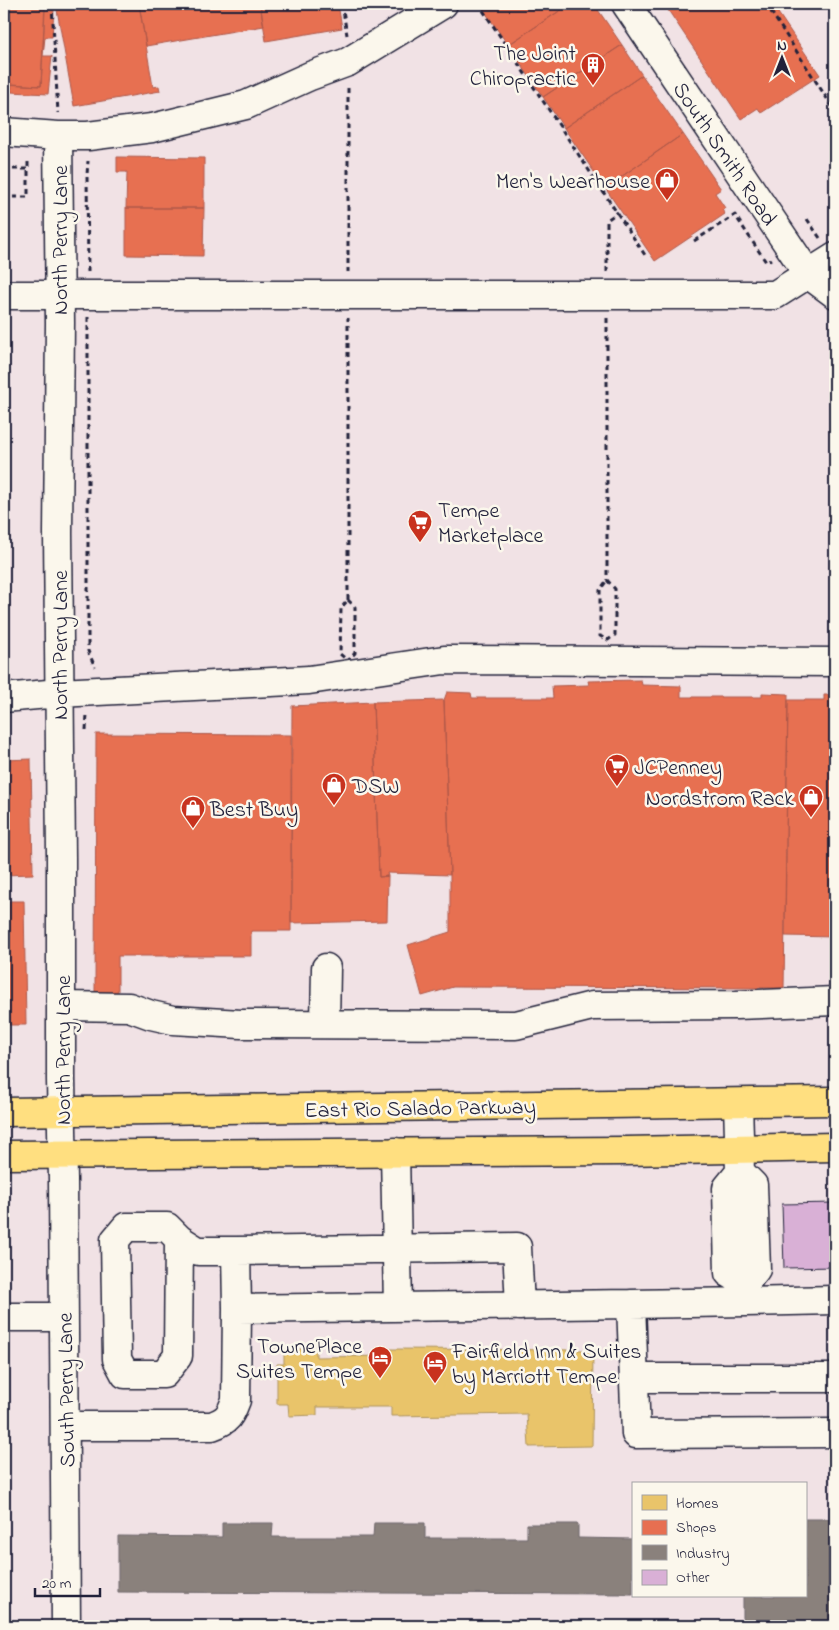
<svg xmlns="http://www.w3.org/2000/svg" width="839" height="1630" viewBox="0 0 839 1630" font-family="'Indie Flower',sans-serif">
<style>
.homes{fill:#e9c46a;stroke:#ad935c}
.shops{fill:#e76f51;stroke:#ac584a}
.industry{fill:#8a817c;stroke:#6b6468}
.building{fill:#d9b0d6;stroke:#22223b}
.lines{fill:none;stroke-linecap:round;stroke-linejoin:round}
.minor-casing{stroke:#22223b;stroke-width:31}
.major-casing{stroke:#22223b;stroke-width:31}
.path{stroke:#22223b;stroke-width:3;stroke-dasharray:5 4;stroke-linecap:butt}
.minor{stroke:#fbf7ec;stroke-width:28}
.major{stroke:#ffdf80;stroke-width:28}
.labels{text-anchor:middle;stroke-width:5;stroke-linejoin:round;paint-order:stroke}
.poi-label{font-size:22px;fill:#22223b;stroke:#fbf7ec;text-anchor:start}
.street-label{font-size:22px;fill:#22223b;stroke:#fbf7ec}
</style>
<rect width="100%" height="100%" fill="#f1e2e5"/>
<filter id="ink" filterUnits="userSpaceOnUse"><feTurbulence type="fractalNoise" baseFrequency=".02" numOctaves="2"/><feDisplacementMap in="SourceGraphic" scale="10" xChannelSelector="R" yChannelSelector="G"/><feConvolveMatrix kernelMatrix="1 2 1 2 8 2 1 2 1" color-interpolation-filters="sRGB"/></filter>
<g filter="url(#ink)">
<path class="homes" d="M 284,1349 L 316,1349 L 316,1357 L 389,1356 L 389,1349 L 593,1350 L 592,1446 L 529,1447 L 527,1414 L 391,1416 L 391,1407 L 317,1407 L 317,1415 L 289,1416 L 288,1404 L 277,1404 L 277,1364 L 284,1364 Z"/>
<path class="shops" d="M 4,4 L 45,4 L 41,86 L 4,84 Z
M 56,4 L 139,4 L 153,87 L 159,86 L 160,91 L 74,106 Z
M 139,4 L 260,4 L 264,26 L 146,46 Z
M 260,4 L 338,4 L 342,28 L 266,41 Z
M 490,4 L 570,4 L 508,45 L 483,9 Z
M 570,4 L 594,4 L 622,45 L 543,97 L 508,45 Z
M 664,4 L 772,4 L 820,75 L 761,113 L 758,108 L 741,119 Z
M 45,10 L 54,10 L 52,37 L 45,37 L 43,56 L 52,56 L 48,94 L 11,92 L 12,84 L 41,86 Z
M 622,45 L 642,75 L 564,128 L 543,97 Z
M 642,75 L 683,134 L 605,188 L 564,128 Z
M 683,134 L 721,189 L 715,193 L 725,208 L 722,210 L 725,214 L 655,261 L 605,188 Z
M 117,157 L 204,158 L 204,208 L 126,208 L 127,172 L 117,172 Z
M 126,208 L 204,208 L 203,256 L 126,255 Z
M 641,680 L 642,685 L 681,686 L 681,697 L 762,697 L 762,693 L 788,694 L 784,988 L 453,987 L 422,996 L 408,945 L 450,932 L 450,875 L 444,700 L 447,692 L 471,693 L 472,698 L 553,698 L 552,686 L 589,685 L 588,681 Z
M 824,695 L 835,695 L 835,937 L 785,936 L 788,700 L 824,700 Z
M 444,700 L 450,875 L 387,873 L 388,876 L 379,877 L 373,702 Z
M 373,702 L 379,877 L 388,876 L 387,921 L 291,923 L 292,706 Z
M 96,734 L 291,735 L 291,931 L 251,931 L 251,956 L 118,956 L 118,994 L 95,994 Z
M 31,759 L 33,874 L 4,875 L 4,760 Z
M 4,901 L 24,901 L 26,1025 L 4,1025 Z"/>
<path class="industry" d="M 805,1519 L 835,1519 L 835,1626 L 743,1626 L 743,1596 L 805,1596 Z
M 222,1523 L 273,1523 L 272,1537 L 373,1537 L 374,1523 L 425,1523 L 425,1538 L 527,1538 L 527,1524 L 578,1524 L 578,1538 L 633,1539 L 633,1594 L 118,1592 L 118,1536 L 222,1537 Z
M 118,1623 L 680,1624 L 680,1626 L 118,1626 Z"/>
<path class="building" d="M 835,1203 L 835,1267 L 784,1268 L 782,1204 Z"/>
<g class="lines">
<defs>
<path id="minor" d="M 626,4 L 808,274 L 835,294
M 4,132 L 58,136 L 88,136 L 152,128 L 246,105 L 310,76 L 348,62 L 443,4
M 58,136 L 60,323 L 58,533 L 61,857 L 61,1080 L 63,1179 L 66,1626
M 4,295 L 775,295 L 835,257
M 4,698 L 59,693 L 309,680 L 444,660 L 835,662
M 61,1006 L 129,1007 L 151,1015 L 173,1020 L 241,1024 L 516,1025 L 592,1006 L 736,1005 L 835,1001
M 325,1024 L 326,968
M 738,1103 L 740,1172 L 727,1188 L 729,1273 L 745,1283 L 756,1269 L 753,1185 L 740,1172
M 395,1152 L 398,1307
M 179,1239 L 178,1356 L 164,1374 L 125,1374 L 117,1359 L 115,1240 L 126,1227 L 167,1227 L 179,1239 L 198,1251 L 236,1251
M 745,1285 L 746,1302 L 835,1300
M 631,1304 L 746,1302
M 237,1309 L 236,1251 L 517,1247 L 520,1306
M 4,1317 L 64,1317
M 634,1378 L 835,1378
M 65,1426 L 212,1426 C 228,1420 230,1416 236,1400 L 237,1309 L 631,1304 L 636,1434 L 835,1433"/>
<path id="major" d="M 4,1112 L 835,1101
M 4,1155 L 625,1151 L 835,1147"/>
</defs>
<use href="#minor" class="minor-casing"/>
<use href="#major" class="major-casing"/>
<path class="path" d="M 52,4 L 58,113
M 342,4 L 347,35
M 483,4 L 480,6 L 647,258
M 766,4 L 835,111
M 348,88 L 348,272
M 4,169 L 28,169
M 4,197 L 28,197 L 28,158
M 807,219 L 820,238
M 694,241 L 735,215 L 766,262 L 771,259
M 88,272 L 87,175 L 88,161
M 607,272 L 607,220 L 618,212
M 88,317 L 88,651 L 95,667
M 607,318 L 607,580
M 607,580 L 615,589 L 615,635 L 608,640 L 600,636 L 600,590 Z
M 348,600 L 348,318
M 348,600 L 355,607 L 355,653 L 348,661 L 340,654 L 341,608 Z
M 86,730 L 87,714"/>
<use href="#minor" class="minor"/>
<use href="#major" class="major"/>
</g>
</g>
<defs>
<symbol id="building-pin" viewBox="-11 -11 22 30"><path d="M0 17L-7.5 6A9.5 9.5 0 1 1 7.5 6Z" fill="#c8321e" stroke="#fbf7ec"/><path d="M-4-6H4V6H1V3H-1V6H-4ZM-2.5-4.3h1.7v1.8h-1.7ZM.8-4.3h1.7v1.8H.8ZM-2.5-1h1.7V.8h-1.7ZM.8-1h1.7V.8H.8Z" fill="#fff"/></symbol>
<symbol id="shop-pin" viewBox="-11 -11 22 30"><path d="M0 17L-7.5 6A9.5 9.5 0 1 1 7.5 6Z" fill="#c8321e" stroke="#fbf7ec"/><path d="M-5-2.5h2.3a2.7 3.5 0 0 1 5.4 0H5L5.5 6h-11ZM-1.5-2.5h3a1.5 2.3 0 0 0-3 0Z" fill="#fff"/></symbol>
<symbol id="supermarket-pin" viewBox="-11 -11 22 30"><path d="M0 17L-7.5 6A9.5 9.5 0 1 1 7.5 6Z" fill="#c8321e" stroke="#fbf7ec"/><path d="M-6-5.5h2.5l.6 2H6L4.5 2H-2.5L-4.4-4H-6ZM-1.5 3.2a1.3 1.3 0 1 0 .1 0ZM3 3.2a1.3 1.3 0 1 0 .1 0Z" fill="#fff"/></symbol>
<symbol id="hotel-pin" viewBox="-11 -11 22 30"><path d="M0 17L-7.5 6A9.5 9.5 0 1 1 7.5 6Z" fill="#c8321e" stroke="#fbf7ec"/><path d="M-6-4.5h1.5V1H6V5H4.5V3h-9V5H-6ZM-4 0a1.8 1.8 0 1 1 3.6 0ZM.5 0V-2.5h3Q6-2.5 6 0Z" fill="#fff"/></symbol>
</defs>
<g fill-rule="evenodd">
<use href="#building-pin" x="579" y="51" width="28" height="38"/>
<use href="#shop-pin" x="653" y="166" width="28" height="38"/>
<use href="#supermarket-pin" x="406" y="508" width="28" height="38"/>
<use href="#supermarket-pin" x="603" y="752" width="28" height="38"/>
<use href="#shop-pin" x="320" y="771" width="28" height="38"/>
<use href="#shop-pin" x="797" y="783" width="28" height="38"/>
<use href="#shop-pin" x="179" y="794" width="28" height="38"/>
<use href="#hotel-pin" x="366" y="1344" width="28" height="38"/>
<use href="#hotel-pin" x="421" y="1349" width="28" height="38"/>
</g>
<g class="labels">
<g class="poi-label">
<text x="576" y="60" text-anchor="end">The Joint<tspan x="576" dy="25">Chiropractic</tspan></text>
<text x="650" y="188" text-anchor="end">Men's Wearhouse</text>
<text x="438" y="517">Tempe<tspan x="438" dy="25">Marketplace</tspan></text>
<text x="634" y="774">JCPenney</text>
<text x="352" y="793">DSW</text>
<text x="794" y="805" text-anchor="end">Nordstrom Rack</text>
<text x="210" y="816">Best Buy</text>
<text x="362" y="1353" text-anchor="end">TownePlace<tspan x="362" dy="25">Suites Tempe</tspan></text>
<text x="452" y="1358">Fairfield Inn &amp; Suites<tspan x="452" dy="25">by Marriott Tempe</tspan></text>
</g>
<g class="street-label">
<text transform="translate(726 153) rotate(56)" y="8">South Smith Road</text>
<text transform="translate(59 240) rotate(-90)" y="8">North Perry Lane</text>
<text transform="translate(59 645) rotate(-90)" y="8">North Perry Lane</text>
<text transform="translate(62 1050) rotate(-90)" y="8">North Perry Lane</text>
<text transform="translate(420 1107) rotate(-1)" y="8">East Rio Salado Parkway</text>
<text transform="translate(65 1390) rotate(-91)" y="8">South Perry Lane</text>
</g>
</g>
<rect width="839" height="1630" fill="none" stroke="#fbf7ec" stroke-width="20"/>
<rect x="10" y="10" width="819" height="1610" fill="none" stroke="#22223b" stroke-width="2" filter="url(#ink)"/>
<rect x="632" y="1482" width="175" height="115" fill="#fbf7ec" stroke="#a4a2a5"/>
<rect x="642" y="1495" width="25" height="15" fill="#e9c46a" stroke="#a4a2a5"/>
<text x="676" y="1508" font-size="15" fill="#22223b">Homes</text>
<rect x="642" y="1520" width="25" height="15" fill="#e76f51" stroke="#a4a2a5"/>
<text x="676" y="1532" font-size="15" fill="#22223b">Shops</text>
<rect x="642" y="1545" width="25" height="15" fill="#8a817c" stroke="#a4a2a5"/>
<text x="676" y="1558" font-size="15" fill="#22223b">Industry</text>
<rect x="642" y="1570" width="25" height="15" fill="#d9b0d6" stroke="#a4a2a5"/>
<text x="676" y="1582" font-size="15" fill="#22223b">Other</text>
<g transform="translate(782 58)" stroke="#fbf7ec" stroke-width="4" paint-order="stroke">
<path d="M0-4L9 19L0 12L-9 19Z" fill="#22223b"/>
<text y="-8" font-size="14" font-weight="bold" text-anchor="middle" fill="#22223b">N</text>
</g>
<path d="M35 1588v8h65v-8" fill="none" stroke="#22223b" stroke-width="2.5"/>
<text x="42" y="1588" font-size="15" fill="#22223b" stroke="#fbf7ec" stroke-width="4" paint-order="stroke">20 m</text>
</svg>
